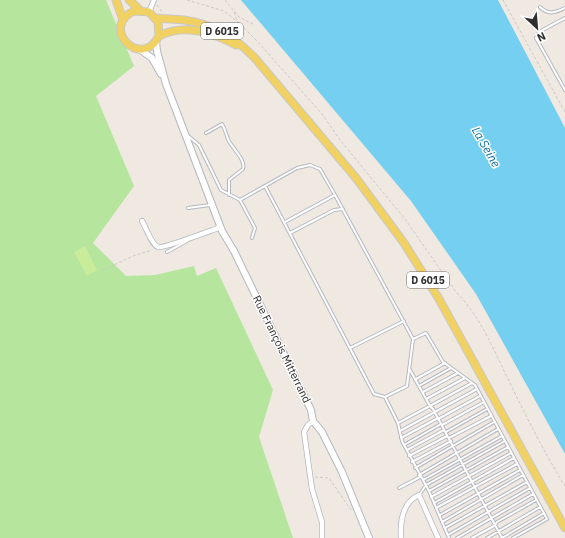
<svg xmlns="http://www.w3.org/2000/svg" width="565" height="538" viewBox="0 0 565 538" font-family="'IBM Plex Sans',sans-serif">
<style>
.green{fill:#b6e59e}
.pitch{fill:#c9ec9a}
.water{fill:#75cff0}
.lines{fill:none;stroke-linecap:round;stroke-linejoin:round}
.lane-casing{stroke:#b4b7c1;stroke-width:4}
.street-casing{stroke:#b4b7c1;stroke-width:6}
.secondary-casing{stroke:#b4b7c1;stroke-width:8}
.primary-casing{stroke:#c9c9c9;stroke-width:9}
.path{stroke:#c9c9c9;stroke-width:1;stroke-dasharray:3 2;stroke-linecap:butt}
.lane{stroke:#fff;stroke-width:2}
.street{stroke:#fff;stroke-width:4.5}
.secondary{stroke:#fff;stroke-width:6}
.primary{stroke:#f2d163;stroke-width:7}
.labels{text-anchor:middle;stroke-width:3;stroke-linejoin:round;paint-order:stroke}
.shield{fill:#fff;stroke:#6d6d6d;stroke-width:1}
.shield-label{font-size:10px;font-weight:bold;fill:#2e2e2e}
.street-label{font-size:11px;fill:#2e2e2e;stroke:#fff}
.water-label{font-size:12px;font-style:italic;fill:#0d6fa3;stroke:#fff}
</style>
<rect width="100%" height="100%" fill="#efe9e1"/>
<path class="green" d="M 0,0 L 106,0 L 134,66 L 96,96 L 134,186 L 93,243 L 126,276 L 155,275 L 194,266 L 197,276 L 216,268 L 273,390 L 259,437 L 293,538 L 0,538 Z"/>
<path class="pitch" d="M 85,246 L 97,270 L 87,276 L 74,252 Z"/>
<path class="water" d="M 241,0 L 498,0 L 565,128 L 565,454 L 476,294 L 411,201 Z"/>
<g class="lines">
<defs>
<path id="lane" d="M 540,7 C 548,15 555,13 565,8
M 565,18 L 539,32 L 536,38 L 565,90
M 206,133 L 222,124 C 226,130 226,136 229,141 C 233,149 246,160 243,169 L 229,180 L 229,195
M 187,135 L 199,145 L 221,190 L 240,200 L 255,228 L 252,238
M 265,186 L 374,394 L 385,397 L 407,386 L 413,339 L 335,195 L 285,222
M 240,200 L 297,168 L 310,165 L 320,169 L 335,195
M 188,208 L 210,205
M 290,233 L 334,210 L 343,209
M 167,252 L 187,241
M 413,339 L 426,333 L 443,362 L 475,385 L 547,519 L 513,538
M 350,348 L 404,321
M 416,379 L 445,363
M 472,383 L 430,406 L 433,409 L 502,538
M 419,386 L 451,368
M 423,392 L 458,373
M 385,397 L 398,423 L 402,441 L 429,491 L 449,538
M 426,399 L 465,378
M 438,419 L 480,396
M 398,423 L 430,406 L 410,370
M 442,425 L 484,402
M 400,431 L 477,389
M 446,432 L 487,409
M 401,438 L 438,418
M 449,438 L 491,416
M 404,445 L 441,424
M 407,450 L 444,430
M 409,456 L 447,436
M 412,462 L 451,441
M 415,468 L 494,422
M 419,475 L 498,429
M 423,480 L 502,436
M 399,488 L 420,477
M 429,491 L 508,447
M 420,494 L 426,485 L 505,441
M 431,497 L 511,453
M 434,503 L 514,458
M 436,508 L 517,464
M 440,515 L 520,470
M 442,522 L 523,475
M 445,528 L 527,482
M 448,535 L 530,488
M 457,538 L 533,494
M 472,538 L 494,526 L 497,522 L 536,500
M 487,538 L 540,507
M 502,538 L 544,513"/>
<path id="street" d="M 149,12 L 154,0
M 142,221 C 146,227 151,244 158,247 C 164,249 212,230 221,227
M 313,421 L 308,425 L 304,432 L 312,489 L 322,522 L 322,538
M 401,538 C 400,521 403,502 419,495 L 438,538"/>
<path id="secondary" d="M 156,41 L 157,51 L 166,84 L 222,231 L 234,251 L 311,410 L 313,421 L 322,432 L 342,472 L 369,538
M 139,49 L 152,58 L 161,74"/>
<path id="primary" d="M 116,0 L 123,20
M 129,0 L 140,10
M 155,18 C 165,19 174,19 184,20 C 213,24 234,37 254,57 L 356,178 L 404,243 L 439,299 L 565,528
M 159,36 L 158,22 L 149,12 L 134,11 C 99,27 141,71 159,36 C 184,23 212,32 236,45"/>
</defs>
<use href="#lane" class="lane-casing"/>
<use href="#street" class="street-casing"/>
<use href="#secondary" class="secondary-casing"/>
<use href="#primary" class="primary-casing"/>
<path class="path" d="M 187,0 L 224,11 L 238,22 L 257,41 L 322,114 L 340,140 L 405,219 L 456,292 C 478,314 492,345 505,373 C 524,412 542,449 565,486
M 225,0 L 239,17 L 255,25
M 503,0 L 565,112
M 157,5 L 162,12
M 234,12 L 237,20
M 101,271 L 133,256 L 152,250
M 315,477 L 329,478 L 351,510"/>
<use href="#lane" class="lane"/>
<use href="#street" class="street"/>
<use href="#secondary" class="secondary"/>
<use href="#primary" class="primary"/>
</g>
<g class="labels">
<g class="shield">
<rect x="201" y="23" width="42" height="16" rx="3"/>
<rect x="407" y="272" width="42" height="16" rx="3"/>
</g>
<g class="shield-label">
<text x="222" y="35">D 6015</text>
<text x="428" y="284">D 6015</text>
</g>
<g class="street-label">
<text transform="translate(282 349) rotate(64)" y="4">Rue François Mitterrand</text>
</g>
<g class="water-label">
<text transform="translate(486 147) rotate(60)" y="4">La Seine</text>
</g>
</g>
<g transform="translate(537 28) rotate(154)" stroke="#ffffff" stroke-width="3" paint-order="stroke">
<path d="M0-3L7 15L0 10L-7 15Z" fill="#2e2e2e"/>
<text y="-6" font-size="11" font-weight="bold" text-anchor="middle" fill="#2e2e2e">N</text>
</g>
</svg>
